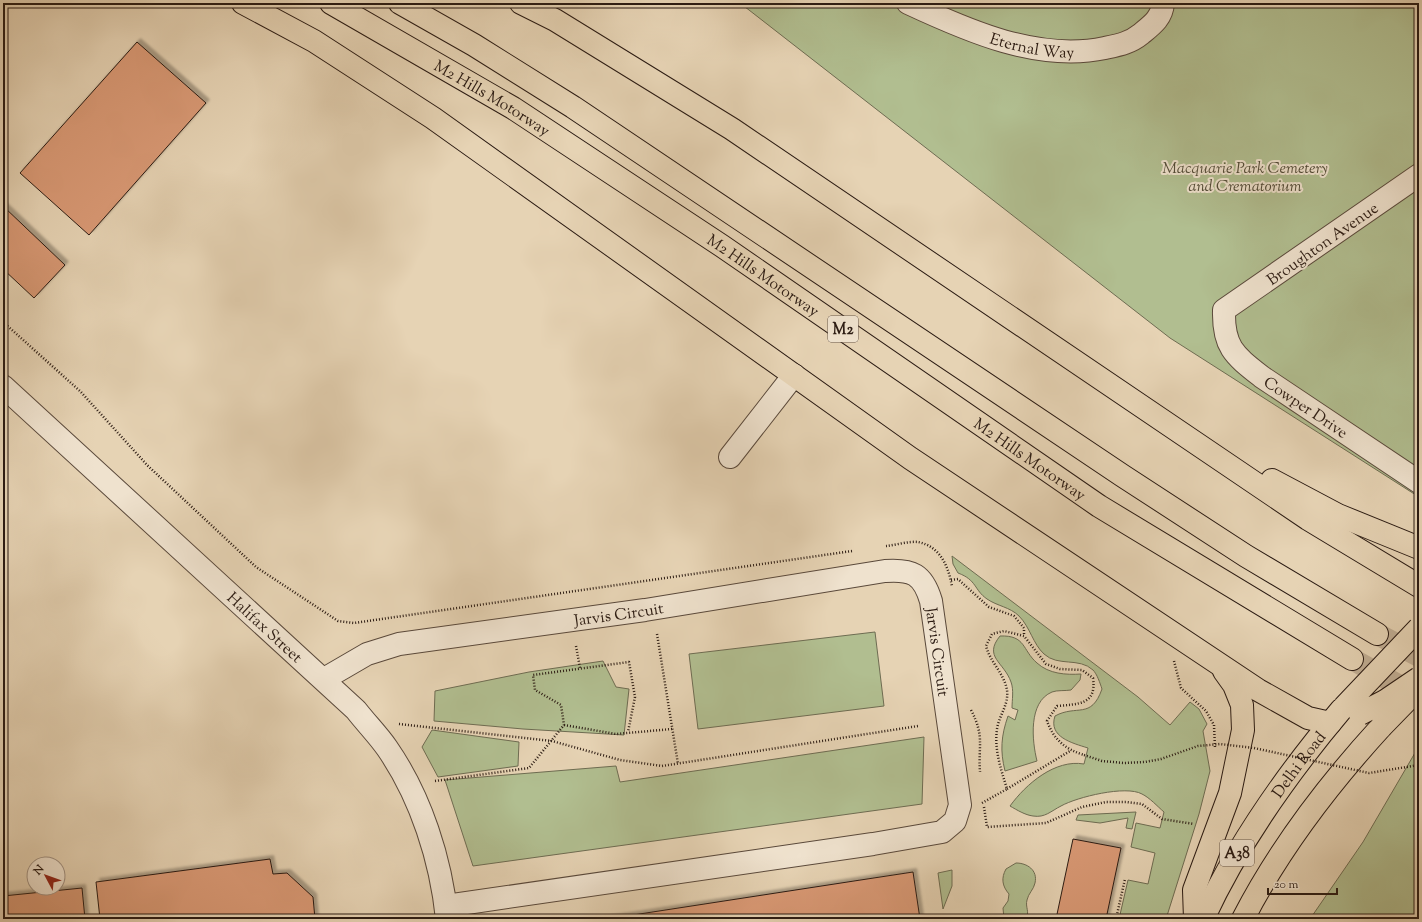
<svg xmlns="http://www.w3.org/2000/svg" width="1422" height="922" viewBox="0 0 1422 922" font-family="'Sorts Mill Goudy',serif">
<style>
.green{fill:#b1be90;stroke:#6e6c52}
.building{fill:#d99974;stroke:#2b1b13;filter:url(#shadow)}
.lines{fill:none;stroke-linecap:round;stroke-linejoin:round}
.highway-tunnel{stroke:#c1ae94;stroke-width:22;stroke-dasharray:22 11;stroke-linecap:butt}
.minor-casing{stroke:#5a493b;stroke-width:24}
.major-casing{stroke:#2b1b13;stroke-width:24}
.highway-casing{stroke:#2b1b13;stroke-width:24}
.path{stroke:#2b1b13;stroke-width:2.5;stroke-dasharray:1 2;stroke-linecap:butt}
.minor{stroke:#efe2ce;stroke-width:22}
.major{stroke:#e6d3b4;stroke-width:22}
.highway{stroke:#e6d3b4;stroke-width:22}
.major-bridge-casing{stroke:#2b1b13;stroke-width:24;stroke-linecap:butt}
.path-bridge{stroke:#2b1b13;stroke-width:2.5;stroke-dasharray:1 2;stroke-linecap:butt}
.major-bridge{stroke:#e6d3b4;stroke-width:22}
.labels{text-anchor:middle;stroke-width:4;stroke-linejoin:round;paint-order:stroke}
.shield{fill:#efe2ce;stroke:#66574b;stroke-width:1}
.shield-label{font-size:15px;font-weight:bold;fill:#2b1b13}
.street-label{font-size:16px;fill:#2b1b13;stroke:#efe2ce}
.park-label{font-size:16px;font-style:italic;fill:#534c38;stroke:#efe2ce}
</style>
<defs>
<filter id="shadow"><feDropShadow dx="3.5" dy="-3.5" stdDeviation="1" flood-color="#0004"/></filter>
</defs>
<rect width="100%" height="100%" fill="#e6d3b4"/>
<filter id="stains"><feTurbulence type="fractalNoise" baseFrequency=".005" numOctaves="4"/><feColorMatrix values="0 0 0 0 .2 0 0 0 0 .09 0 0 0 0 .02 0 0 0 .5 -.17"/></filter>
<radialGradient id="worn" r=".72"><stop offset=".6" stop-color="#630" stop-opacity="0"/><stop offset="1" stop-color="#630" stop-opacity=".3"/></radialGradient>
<path class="green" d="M 740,3 L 1419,3 L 1419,497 L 1170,338 Z
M 952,556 L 1138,697 L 1170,725 L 1190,702 L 1199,709 L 1207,724 L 1203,731 L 1210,771 L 1199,814 L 1166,919 L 1119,919 L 1128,880 L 1148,884 L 1155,853 L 1131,847 L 1136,823 L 1160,828 L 1164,812 C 1157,806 1150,798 1142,794 C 1126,785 1077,797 1061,806 C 1051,811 1045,818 1033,816 C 1025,815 1017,810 1010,806 C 1026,784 1055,759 1084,764 L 1088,748 C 1072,743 1048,737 1055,716 C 1077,704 1091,720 1102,689 C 1100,683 1097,674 1093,670 C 1079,657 1058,667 1044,654 C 1033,644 1030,627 1019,616 C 1010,607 997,606 987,599 C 974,590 977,580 958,573 L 953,564 Z
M 875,632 L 884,706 L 698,729 L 689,654 Z
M 1000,636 C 1026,635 1022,650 1037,663 C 1049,674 1066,675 1081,674 L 1080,680 L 1071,690 C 1065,691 1057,690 1052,692 C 1028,702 1032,741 1037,761 L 1005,771 C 1000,751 1001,736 1008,716 L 1015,720 L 1018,710 L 1012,708 C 1012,700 1014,690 1011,682 C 1004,662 983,657 1000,636 Z
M 603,661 L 616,687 L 629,689 L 624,735 L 523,729 L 434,721 L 435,691 L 529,672 Z
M 432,730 L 519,742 L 518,766 L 438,777 L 422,747 Z
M 924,737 L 922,804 L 473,866 L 445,780 L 616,766 L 620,782 Z
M 1419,746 L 1419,919 L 1310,919 L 1363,842 Z
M 1136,812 L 1132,829 L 1126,828 L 1128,818 L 1100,823 L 1076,820 L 1078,815 Z
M 1016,863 C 1027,863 1038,870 1035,883 C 1034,889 1028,894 1027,900 C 1025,907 1030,912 1026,919 L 1004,919 L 1003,908 L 1008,901 L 1009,894 C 1002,886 1001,878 1006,869 Z
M 952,870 L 952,886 L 943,909 L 938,873 Z"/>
<path class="building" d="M 137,42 L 206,103 L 89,235 L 20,173 Z
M 3,206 L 65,265 L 34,298 L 3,269 Z
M 1073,839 L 1121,848 L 1106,919 L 1056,919 Z
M 270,859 L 273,874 L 287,873 L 313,897 L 315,919 L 100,919 L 96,882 Z
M 913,872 L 920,919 L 607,919 L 854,881 Z
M 82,888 L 85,919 L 3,919 L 3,896 Z"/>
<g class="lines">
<path class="highway-tunnel" d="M 1377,634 L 1419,656
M 1352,659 L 1419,697"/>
<defs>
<g id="minor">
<path id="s1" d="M 908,3 C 968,31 1038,62 1105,48 C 1119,45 1130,43 1141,34 C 1152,25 1162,18 1163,3"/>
<path id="s2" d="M 1419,175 L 1224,310 C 1223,347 1234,355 1262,377 L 1419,482"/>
<path id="s3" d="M 3,386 L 356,710 C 366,723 378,735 387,748 C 421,797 441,860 447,919"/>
<path d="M 730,457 L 794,375"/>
<path id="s4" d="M 324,679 L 367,654 L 399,644 L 645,610 L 885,571 C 912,569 923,574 931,601 L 960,805 L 955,821 L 942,832 L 873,844 L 446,906"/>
</g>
<g id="major">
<path id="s5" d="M 1203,919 C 1238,843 1287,774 1341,710"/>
<path d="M 1243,919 C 1279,849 1328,785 1381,727"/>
</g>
<g id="highway">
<path d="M 243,3 L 314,41 L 433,118 L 910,458 L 1258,690 L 1308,718 L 1330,723"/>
<path id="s6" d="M 331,3 L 513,108 L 722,246 L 1099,506 L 1352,659"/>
<path d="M 400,3 L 474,45 L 573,107 L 1123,476 L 1246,556 L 1377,634"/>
<path d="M 521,3 L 555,20 L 732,129 L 1308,519 L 1419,586"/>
<path d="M 1272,480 L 1338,515 L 1419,548"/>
<path d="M 1195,919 L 1194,890 L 1230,793 L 1243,730 L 1242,705 L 1234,685 L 1224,671"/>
</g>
</defs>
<use href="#minor" class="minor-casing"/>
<use href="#major" class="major-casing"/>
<use href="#highway" class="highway-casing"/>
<path class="path" d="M 3,322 L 80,391 L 147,465 L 256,567 L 338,621 L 354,623 L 852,551
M 886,546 C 896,545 909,541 918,542 C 940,546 949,567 952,587
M 951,580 L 958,579 L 989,607 L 1014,616 L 1024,628 L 1024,636
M 657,634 L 678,764
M 576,646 L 580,668
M 1174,661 L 1181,688 L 1206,711 L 1214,725 L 1215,748
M 971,710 C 985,737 978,745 980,772
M 399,724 L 552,741 L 620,760 L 662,766 L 918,726
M 564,725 L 616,734 L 672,729
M 435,781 L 529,768 L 564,725 L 561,705 L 535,690 L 533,675 L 629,662 L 635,697 L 628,732
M 1007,789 L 1070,751
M 982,803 L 1007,789 C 1001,769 994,750 997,729 C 999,715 1009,705 1007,690 C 1004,673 990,662 986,646 L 992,634 L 1004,631 L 1024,636 L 1046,664 L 1060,669 L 1082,670 L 1093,678 C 1097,705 1078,704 1057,706 L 1047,721 C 1054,740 1065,749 1084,755
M 984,807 L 987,827 L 1046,823 L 1082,807 L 1106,802 L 1126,802 L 1142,804 L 1162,819 L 1194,824
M 1116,919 L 1125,879"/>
<use href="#minor" class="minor"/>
<use href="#major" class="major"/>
<use href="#highway" class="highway"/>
<defs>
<path id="major-bridge" d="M 1344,707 L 1419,628
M 1360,714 L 1385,701 L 1419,678
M 1381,727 L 1414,693"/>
</defs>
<use href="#major-bridge" class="major-bridge-casing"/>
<path class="path-bridge" d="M 1084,755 L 1102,761 L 1124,763 L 1145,762 L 1161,759 L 1198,746 L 1220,744 L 1254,748 L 1369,773 L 1419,765"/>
<use href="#major-bridge" class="major-bridge"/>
</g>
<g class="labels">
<g class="shield">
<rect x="828" y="316" width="30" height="26" rx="3"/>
<rect x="1220" y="840" width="34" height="26" rx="3"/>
</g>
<g class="shield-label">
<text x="843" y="334">M2</text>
<text x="1237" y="858">A38</text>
</g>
<g class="street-label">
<text dy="6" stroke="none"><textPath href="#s1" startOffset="132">Eternal Way</textPath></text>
<text dy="6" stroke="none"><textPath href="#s6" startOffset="187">M2 Hills Motorway</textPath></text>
<text transform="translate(1322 243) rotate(-35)" y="6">Broughton Avenue</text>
<text dy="6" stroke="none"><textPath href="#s6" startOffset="511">M2 Hills Motorway</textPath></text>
<text dy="6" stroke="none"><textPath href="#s2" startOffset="372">Cowper Drive</textPath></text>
<text dy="6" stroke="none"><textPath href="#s6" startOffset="835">M2 Hills Motorway</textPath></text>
<text dy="6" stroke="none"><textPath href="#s4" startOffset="305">Jarvis Circuit</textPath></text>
<text dy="6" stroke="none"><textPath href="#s3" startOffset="356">Halifax Street</textPath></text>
<text dy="6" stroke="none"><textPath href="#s4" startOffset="688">Jarvis Circuit</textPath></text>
<text dy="6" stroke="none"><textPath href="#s5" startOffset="182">Delhi Road</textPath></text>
</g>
<g class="park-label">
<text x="1245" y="173">Macquarie Park Cemetery<tspan x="1245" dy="18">and Crematorium</tspan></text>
</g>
</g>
<rect width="1422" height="922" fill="none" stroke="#e6d3b4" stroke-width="16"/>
<rect x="4" y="4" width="1414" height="914" fill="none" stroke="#2b1b13" stroke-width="2"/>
<rect x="8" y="8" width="1406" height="906" fill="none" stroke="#2b1b13"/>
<g transform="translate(46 876) rotate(311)"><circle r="19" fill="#efe2ce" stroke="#a19283"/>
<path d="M0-3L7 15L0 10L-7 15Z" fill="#8f2418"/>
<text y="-6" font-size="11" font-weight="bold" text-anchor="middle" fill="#2b1b13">N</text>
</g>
<path d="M1268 888v6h69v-6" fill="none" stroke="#2b1b13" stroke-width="2"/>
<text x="1274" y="888" font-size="12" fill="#2b1b13" stroke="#efe2ce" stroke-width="3" paint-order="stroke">20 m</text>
<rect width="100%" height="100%" filter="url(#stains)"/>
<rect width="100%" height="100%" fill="url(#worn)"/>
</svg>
